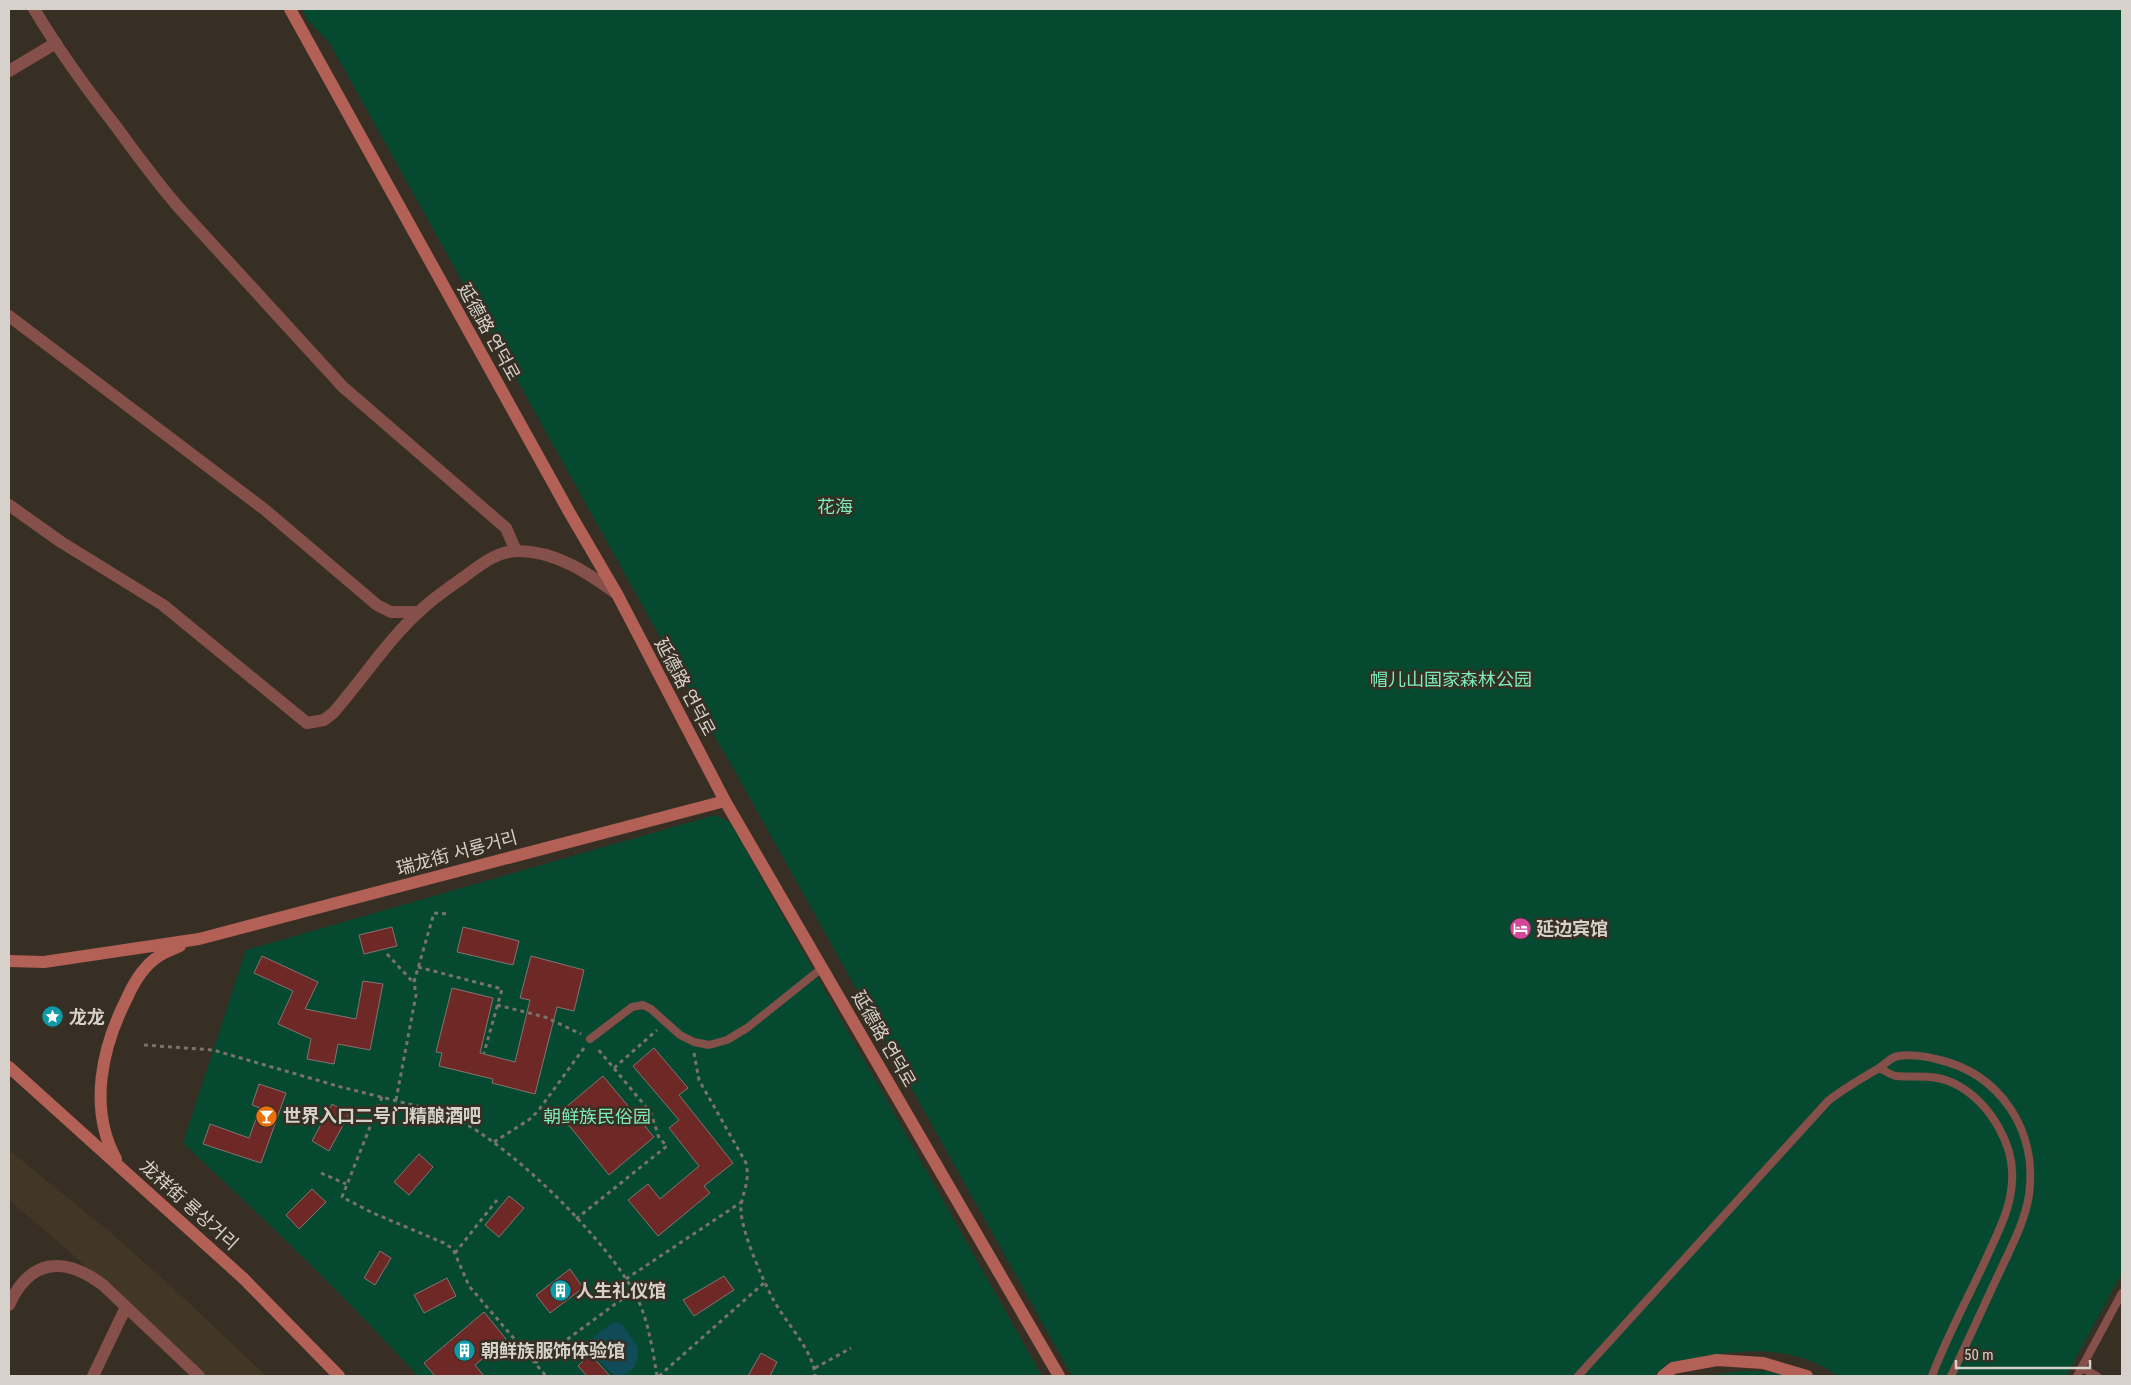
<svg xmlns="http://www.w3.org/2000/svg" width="2131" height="1385" viewBox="0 0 2131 1385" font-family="'Roboto Condensed','Noto Sans SC','Noto Sans KR',sans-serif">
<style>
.built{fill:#423726}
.green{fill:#064931}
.water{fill:#114b58;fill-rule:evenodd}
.building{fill:#6e2826;stroke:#857371}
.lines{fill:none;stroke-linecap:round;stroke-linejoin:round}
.path{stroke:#7a7369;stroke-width:3;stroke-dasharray:4 4;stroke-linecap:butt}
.lane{stroke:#855049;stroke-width:8}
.street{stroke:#855049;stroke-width:12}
.secondary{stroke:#b36056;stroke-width:12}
.labels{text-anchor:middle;stroke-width:5;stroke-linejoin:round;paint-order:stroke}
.street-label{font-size:18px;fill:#d6d1ca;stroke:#372f23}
.park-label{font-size:18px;fill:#7befba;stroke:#372f23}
.poi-label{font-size:18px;font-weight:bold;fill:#d6d1ca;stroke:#372f23;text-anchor:start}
</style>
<rect width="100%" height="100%" fill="#372f23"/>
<path class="built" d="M 9,1150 L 111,1233 L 173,1288 L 266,1376 L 201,1376 L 70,1252 L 9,1200 Z"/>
<path class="green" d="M 302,9 L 2122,9 L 2122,1273 L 2066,1376 L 1838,1376 C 1794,1344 1738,1348 1687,1360 C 1675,1363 1663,1371 1652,1376 L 1072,1376 L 732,766 L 703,717 L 704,716 L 329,42 L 308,21 Z
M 715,815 L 730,822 L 1042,1376 L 418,1376 C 343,1294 264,1219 183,1143 L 246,950 Z
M 1740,1371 L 1767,1371 L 1790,1376 L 1705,1376 Z"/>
<path class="water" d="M 614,1322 L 622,1325 L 638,1347 C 640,1363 632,1376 615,1376 C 608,1369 585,1350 592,1340 C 596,1333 608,1327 614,1322 ZM 611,1339 L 620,1343 L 622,1350 L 619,1355 L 614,1359 L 604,1353 L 602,1346 L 607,1340 Z"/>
<path class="building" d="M 392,927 L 397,946 L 364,954 L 359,935 Z
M 463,927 L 519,941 L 513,965 L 457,952 Z
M 262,956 L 318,982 L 305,1009 L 356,1019 L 363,981 L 383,984 L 370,1050 L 338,1044 L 334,1064 L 307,1059 L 311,1039 L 278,1024 L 293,991 L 254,973 Z
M 531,956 L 584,970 L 574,1011 L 557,1007 L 535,1094 L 492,1083 L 493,1079 L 439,1066 L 442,1053 L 436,1052 L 452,988 L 493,998 L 480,1053 L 515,1062 L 530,1000 L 520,998 Z
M 654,1048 L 688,1088 L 679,1095 L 733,1163 L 704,1186 L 710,1193 L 658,1236 L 628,1200 L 648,1184 L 660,1199 L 699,1166 L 669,1128 L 679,1120 L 633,1066 Z
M 603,1076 L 654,1137 L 609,1175 L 559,1113 Z
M 259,1084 L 286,1093 L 261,1163 L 203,1144 L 210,1124 L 249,1138 L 260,1108 L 252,1105 Z
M 332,1104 L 349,1114 L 329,1151 L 312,1141 Z
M 419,1154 L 433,1167 L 409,1195 L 394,1182 Z
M 312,1189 L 326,1202 L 299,1229 L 286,1215 Z
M 509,1196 L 524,1208 L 499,1237 L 485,1225 Z
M 380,1251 L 391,1258 L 375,1285 L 364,1278 Z
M 570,1269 L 583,1288 L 550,1313 L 536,1295 Z
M 724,1276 L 734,1290 L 694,1316 L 683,1300 Z
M 447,1278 L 456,1296 L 424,1313 L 414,1295 Z
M 484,1312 L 506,1339 L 475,1365 L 484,1376 L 435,1376 L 424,1363 Z
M 761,1353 L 777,1362 L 770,1376 L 748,1376 Z
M 590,1354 L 610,1376 L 587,1376 L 578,1366 Z"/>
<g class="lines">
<path class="path" d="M 387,954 L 413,982
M 418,967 L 502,989 L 484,1053
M 497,1005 L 545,1017 L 581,1034
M 144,1045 L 213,1050 L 341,1087 L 441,1112 C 501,1133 613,1244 639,1302 C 649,1325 653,1352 657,1376
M 694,1053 L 699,1080 L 746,1163 C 751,1184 740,1195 741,1212 C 743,1235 762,1278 773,1299 C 785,1322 814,1351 815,1376
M 614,1068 L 657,1030
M 382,1097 L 342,1197 L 373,1213 L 444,1243 L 453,1249 L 469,1286 L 546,1376
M 396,1100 L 416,995 L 414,982 L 434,913 L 449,914
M 494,1142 L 530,1119 L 538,1111 L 584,1048
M 321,1173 L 346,1184
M 576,1219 L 667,1146 L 659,1138 L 651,1113 L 597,1048
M 455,1253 L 497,1200
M 626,1279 L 743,1201
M 535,1363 L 633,1291
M 815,1368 L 851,1348
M 659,1376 L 765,1282"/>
<path class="lane" d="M 590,1039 L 632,1007 L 643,1005 L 651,1009 L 680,1035 L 694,1042 L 709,1045 L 727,1040 L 747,1028 L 822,968
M 1879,1068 C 1884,1070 1890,1075 1896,1076 C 1920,1078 1936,1073 1959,1086 C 1990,1104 2015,1145 2012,1181 C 2011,1209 1997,1234 1986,1259 C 1968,1298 1947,1336 1932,1376
M 2082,1368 L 2097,1376
M 1578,1376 L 1828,1101 C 1844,1088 1861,1079 1879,1068 C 1884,1065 1891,1057 1898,1056 C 1908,1054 1925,1056 1936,1059 C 2000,1073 2038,1130 2029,1195 C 2025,1221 2012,1245 2001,1269 C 1984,1305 1968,1341 1951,1376
M 2077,1376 L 2122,1293"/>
<path class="street" d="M 34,9 C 58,49 86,88 115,125 C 136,154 157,183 181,210 L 343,387 L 506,528 L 516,551
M 9,71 L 56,43
M 9,316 L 264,509 L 377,605 L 391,612 L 418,612
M 9,505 L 61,542 L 163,605 L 307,723 L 324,720 L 333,713 C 363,679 388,639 422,609 C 435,597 450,587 464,577 C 480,565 497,551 518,551 C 556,551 588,573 617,594
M 9,1305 C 30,1258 65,1256 103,1285 L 199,1376
M 93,1376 L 126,1307"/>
<path class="secondary" d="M 290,9 L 568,510 L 617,594 L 725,801 L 1059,1376
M 9,961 L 44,962 L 199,939 L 725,801
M 9,1067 L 243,1278 L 339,1376
M 116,1159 C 88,1108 102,1047 127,998 C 134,982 145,965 159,956 C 165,952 173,949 180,946
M 1663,1376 L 1673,1368 L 1717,1360 L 1763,1363 L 1807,1376"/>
</g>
<defs>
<symbol id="hotel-disc" viewBox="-11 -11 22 22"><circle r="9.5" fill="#d1479c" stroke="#372f23"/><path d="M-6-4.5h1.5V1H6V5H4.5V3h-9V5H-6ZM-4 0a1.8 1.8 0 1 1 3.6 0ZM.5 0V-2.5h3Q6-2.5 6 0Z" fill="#fff"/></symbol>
<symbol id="sight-disc" viewBox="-11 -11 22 22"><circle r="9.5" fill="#0f9aa8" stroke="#372f23"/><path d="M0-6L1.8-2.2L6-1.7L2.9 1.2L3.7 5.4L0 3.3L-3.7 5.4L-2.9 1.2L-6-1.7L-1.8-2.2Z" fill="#fff"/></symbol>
<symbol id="bar-disc" viewBox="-11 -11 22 22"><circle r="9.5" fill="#e8710a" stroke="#372f23"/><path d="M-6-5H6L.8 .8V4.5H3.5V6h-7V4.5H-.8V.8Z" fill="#fff"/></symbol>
<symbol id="building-disc" viewBox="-11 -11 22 22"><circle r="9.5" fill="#0f9aa8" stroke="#372f23"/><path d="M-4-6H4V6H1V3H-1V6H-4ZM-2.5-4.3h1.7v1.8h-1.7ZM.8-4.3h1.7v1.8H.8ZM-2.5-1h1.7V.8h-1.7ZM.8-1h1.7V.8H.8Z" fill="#fff"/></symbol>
</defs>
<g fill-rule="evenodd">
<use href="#hotel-disc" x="1508" y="916" width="25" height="25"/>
<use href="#sight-disc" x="40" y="1004" width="25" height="25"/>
<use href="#bar-disc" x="254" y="1104" width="25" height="25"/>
<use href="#building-disc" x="548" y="1278" width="25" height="25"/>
<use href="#building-disc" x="452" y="1338" width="25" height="25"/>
</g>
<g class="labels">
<g class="street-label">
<text transform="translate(489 332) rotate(61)" y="6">延德路 연덕로</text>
<text transform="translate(685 687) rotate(62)" y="6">延德路 연덕로</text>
<text transform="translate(457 853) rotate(-15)" y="6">瑞龙街 서룡거리</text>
<text transform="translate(884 1039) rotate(60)" y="6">延德路 연덕로</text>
<text transform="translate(189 1205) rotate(42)" y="6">龙祥街 룡상거리</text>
</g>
<g class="park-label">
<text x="835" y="513">花海</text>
<text x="1451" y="686">帽儿山国家森林公园</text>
<text x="597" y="1123">朝鲜族民俗园</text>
</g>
<g class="poi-label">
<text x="1536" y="935">延边宾馆</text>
<text x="69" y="1023">龙龙</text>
<text x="283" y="1122">世界入口二号门精酿酒吧</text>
<text x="576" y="1297">人生礼仪馆</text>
<text x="481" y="1357">朝鲜族服饰体验馆</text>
</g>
</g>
<rect width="2131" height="1385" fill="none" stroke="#d6d1ca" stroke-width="20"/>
<path d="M1956 1360v8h134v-8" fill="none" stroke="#d6d1ca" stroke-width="2.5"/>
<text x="1964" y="1360" font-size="15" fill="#d6d1ca" stroke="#372f23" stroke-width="4" paint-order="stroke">50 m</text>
</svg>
